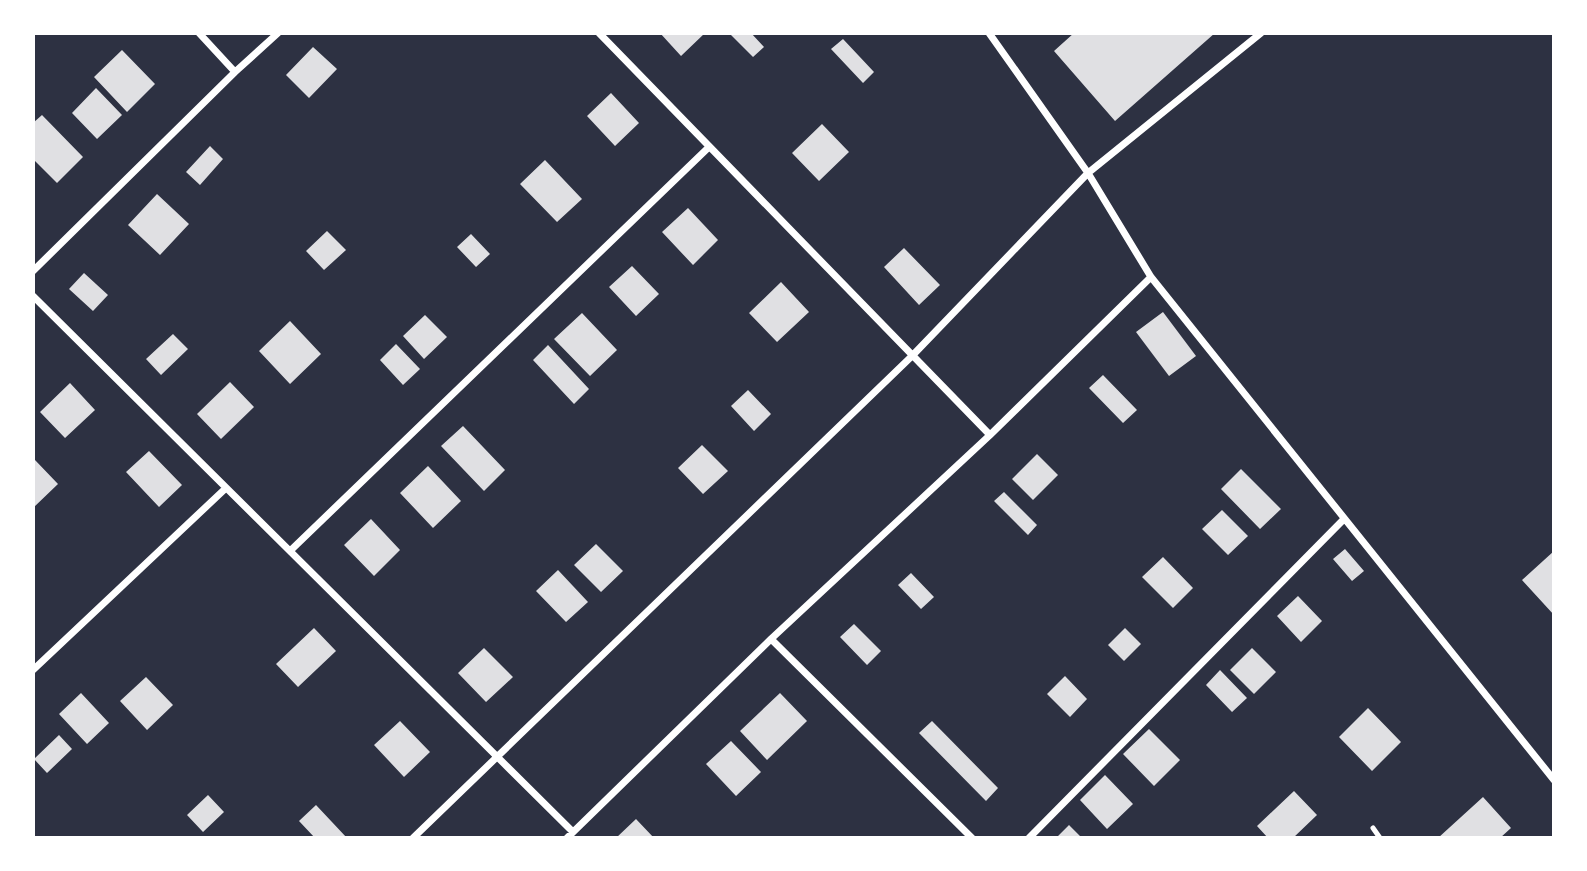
<svg xmlns="http://www.w3.org/2000/svg" width="1587" height="871" viewBox="0 0 1587 871" font-family="Manrope,sans-serif">
<style>
.building{fill:#e0e0e3}
.lines{fill:none;stroke-linecap:round;stroke-linejoin:round}
.service{stroke:#fff;stroke-width:5}
.minor{stroke:#fff;stroke-width:7}
</style>
<rect width="100%" height="100%" fill="#2d3142"/>
<path class="building" d="M 660,33 L 705,33 L 681,56 Z
M 729,33 L 751,33 L 764,47 L 753,57 Z
M 1074,33 L 1215,33 L 1115,121 L 1054,51 Z
M 843,39 L 874,72 L 863,83 L 831,49 Z
M 313,47 L 337,69 L 309,98 L 286,75 Z
M 122,50 L 155,84 L 127,112 L 94,77 Z
M 96,88 L 122,115 L 97,139 L 72,113 Z
M 611,93 L 639,123 L 615,146 L 587,116 Z
M 42,115 L 83,157 L 57,183 L 33,159 L 33,123 Z
M 822,124 L 849,152 L 819,181 L 792,153 Z
M 210,146 L 223,159 L 200,185 L 186,172 Z
M 545,160 L 582,199 L 557,222 L 520,184 Z
M 157,194 L 189,224 L 160,255 L 128,225 Z
M 688,208 L 718,240 L 693,265 L 662,232 Z
M 327,231 L 346,250 L 324,270 L 306,251 Z
M 471,234 L 490,254 L 476,267 L 457,247 Z
M 904,248 L 940,285 L 919,305 L 884,267 Z
M 632,266 L 659,294 L 636,316 L 609,287 Z
M 84,273 L 108,295 L 93,311 L 69,289 Z
M 781,282 L 809,312 L 777,342 L 749,313 Z
M 1163,312 L 1196,356 L 1169,376 L 1136,332 Z
M 582,313 L 617,350 L 590,376 L 554,339 Z
M 425,315 L 447,337 L 424,359 L 403,336 Z
M 290,321 L 321,354 L 290,384 L 259,351 Z
M 173,334 L 188,349 L 161,375 L 146,359 Z
M 396,344 L 420,369 L 403,385 L 380,360 Z
M 548,345 L 589,389 L 574,404 L 533,360 Z
M 1103,375 L 1137,410 L 1123,423 L 1089,388 Z
M 230,382 L 254,407 L 221,439 L 197,414 Z
M 70,383 L 95,410 L 65,438 L 40,412 Z
M 748,390 L 771,414 L 754,431 L 731,406 Z
M 463,426 L 505,470 L 484,491 L 441,446 Z
M 702,445 L 728,471 L 703,494 L 678,468 Z
M 149,451 L 182,485 L 159,507 L 126,472 Z
M 1037,454 L 1058,475 L 1033,500 L 1012,479 Z
M 35,460 L 58,484 L 33,508 L 33,462 Z
M 428,466 L 461,501 L 433,528 L 400,493 Z
M 1241,469 L 1281,509 L 1260,529 L 1221,489 Z
M 1004,492 L 1037,525 L 1028,535 L 994,501 Z
M 1222,510 L 1248,536 L 1228,555 L 1202,529 Z
M 371,519 L 400,550 L 374,576 L 344,545 Z
M 596,544 L 623,571 L 601,592 L 574,565 Z
M 1345,549 L 1364,571 L 1352,581 L 1333,559 Z
M 1554,551 L 1554,615 L 1522,580 Z
M 1163,557 L 1193,588 L 1173,608 L 1142,577 Z
M 558,570 L 588,602 L 566,622 L 536,591 Z
M 911,573 L 934,597 L 921,609 L 898,585 Z
M 1298,596 L 1322,621 L 1301,642 L 1277,616 Z
M 854,624 L 881,651 L 867,665 L 840,637 Z
M 314,628 L 336,651 L 298,687 L 276,664 Z
M 1125,628 L 1141,644 L 1124,661 L 1108,645 Z
M 484,648 L 513,677 L 486,702 L 458,673 Z
M 1252,648 L 1276,672 L 1254,694 L 1230,670 Z
M 1220,670 L 1247,698 L 1232,712 L 1206,685 Z
M 1065,676 L 1087,699 L 1070,717 L 1047,694 Z
M 146,677 L 173,705 L 147,730 L 120,701 Z
M 81,693 L 109,723 L 87,744 L 59,714 Z
M 780,693 L 807,721 L 767,760 L 740,731 Z
M 1368,708 L 1401,742 L 1372,771 L 1339,737 Z
M 400,721 L 430,752 L 404,777 L 374,745 Z
M 932,721 L 998,788 L 986,801 L 919,733 Z
M 1149,729 L 1180,760 L 1154,786 L 1123,754 Z
M 59,735 L 72,749 L 47,773 L 34,759 Z
M 731,741 L 761,772 L 736,796 L 706,764 Z
M 1105,775 L 1133,804 L 1107,829 L 1080,800 Z
M 1294,791 L 1317,815 L 1293,838 L 1268,838 L 1257,826 Z
M 208,795 L 224,812 L 203,832 L 187,815 Z
M 1483,797 L 1511,828 L 1500,838 L 1438,838 Z
M 316,805 L 347,838 L 315,838 L 299,821 Z
M 636,819 L 654,838 L 616,838 Z
M 1069,825 L 1082,838 L 1056,838 Z"/>
<g class="lines">
<path class="service" d="M 1373,828 L 1380,838"/>
<path class="minor" d="M 199,33 L 235,72
M 599,33 L 990,435
M 989,33 L 1088,173 L 1151,277 L 1554,780
M 33,271 L 235,72 L 278,33
M 33,296 L 573,832
M 290,551 L 709,147
M 771,639 L 972,838
M 33,670 L 226,488
M 413,838 L 912,356 L 1088,173 L 1261,33
M 567,838 L 771,639 L 990,435 L 1151,277
M 1029,838 L 1344,519"/>
</g>
<rect width="1587" height="871" fill="none" stroke="#ffffff" stroke-width="70"/>
</svg>
